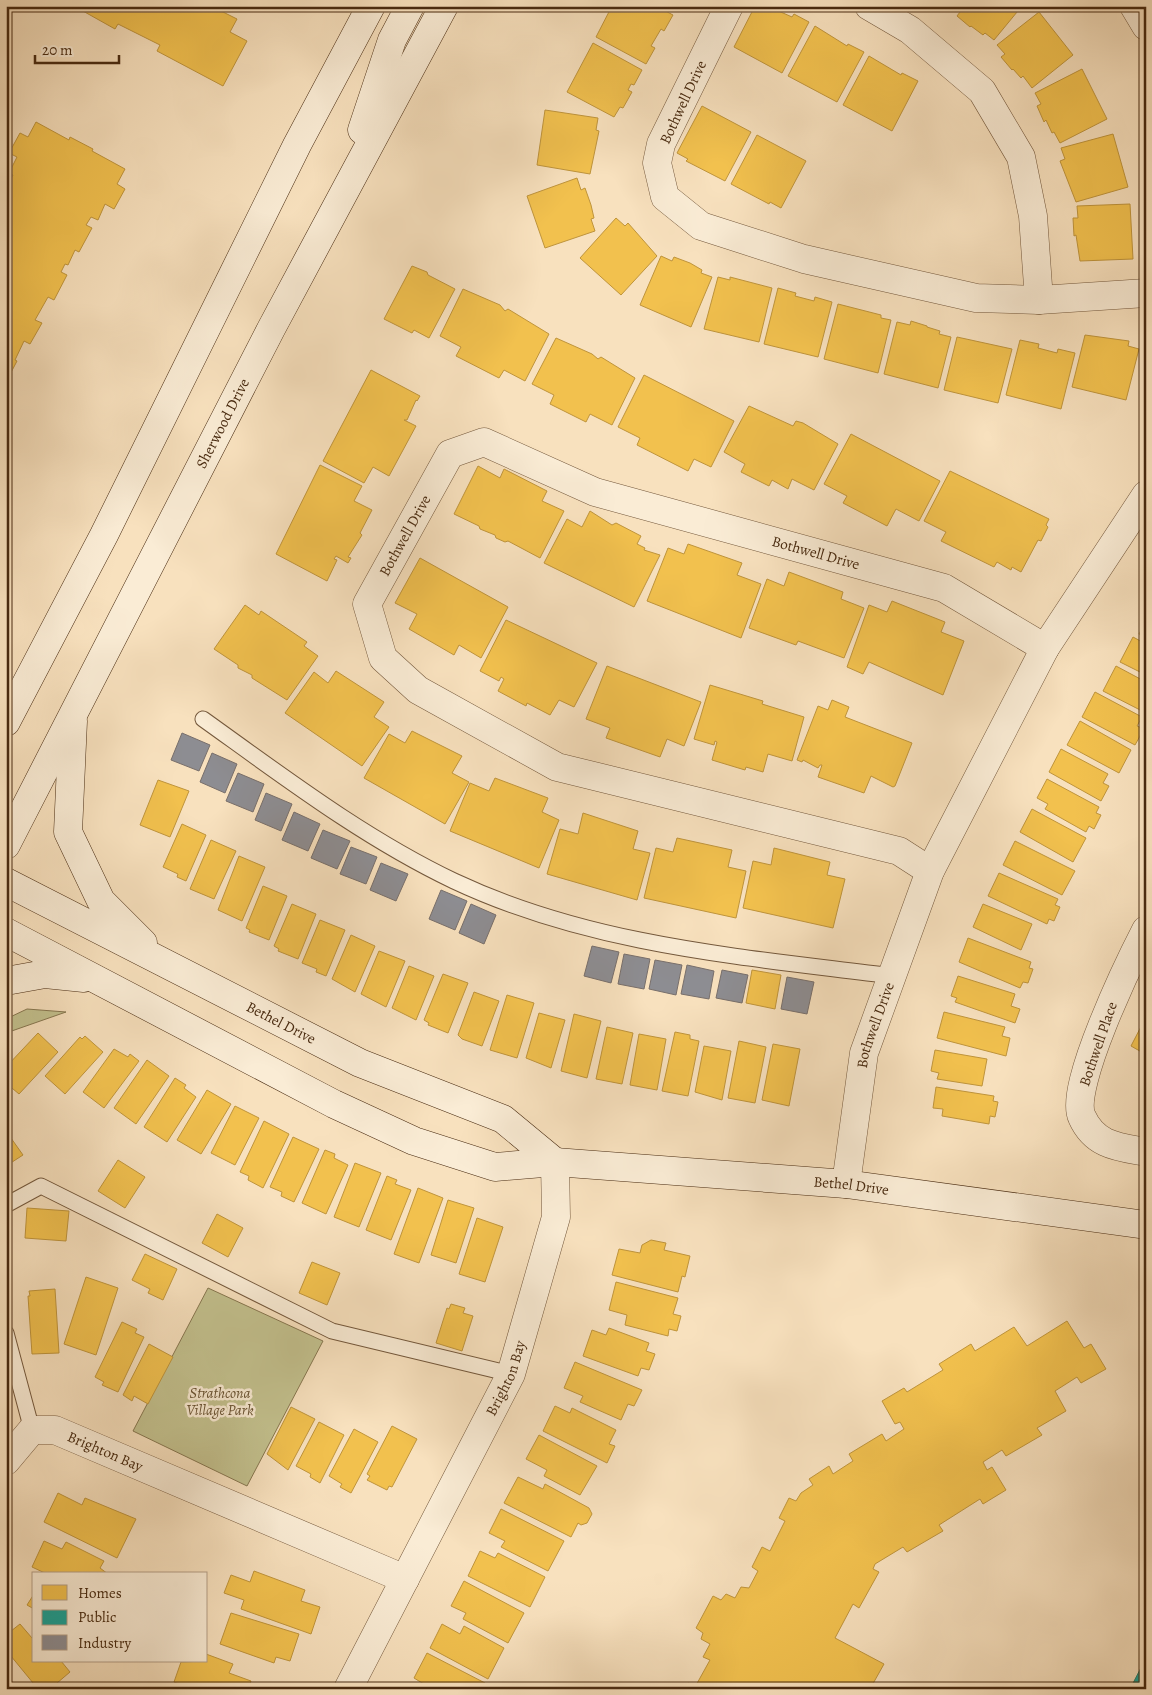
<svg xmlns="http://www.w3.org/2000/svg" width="1152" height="1695" viewBox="0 0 1152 1695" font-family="Alegreya,serif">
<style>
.green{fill:#c3c18e;stroke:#86764f}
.homes{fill:#f2c14e;stroke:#bf943b}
.public{fill:#17a398;stroke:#267f6f}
.industry{fill:#8d8d92;stroke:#786f6b}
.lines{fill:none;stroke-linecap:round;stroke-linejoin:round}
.lane-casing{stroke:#74583c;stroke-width:17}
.street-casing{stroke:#74583c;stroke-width:29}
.secondary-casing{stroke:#482a10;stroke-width:29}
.lane{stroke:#faecd5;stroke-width:15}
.street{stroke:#faecd5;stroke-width:28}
.secondary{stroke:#faecd5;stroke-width:28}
.labels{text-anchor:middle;stroke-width:5;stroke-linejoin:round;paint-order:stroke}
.street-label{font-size:15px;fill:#482a10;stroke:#faecd5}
.park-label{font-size:15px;font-style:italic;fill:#675030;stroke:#faecd5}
</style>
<rect width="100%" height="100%" fill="#f8e1be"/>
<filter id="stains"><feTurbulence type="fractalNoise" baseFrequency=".004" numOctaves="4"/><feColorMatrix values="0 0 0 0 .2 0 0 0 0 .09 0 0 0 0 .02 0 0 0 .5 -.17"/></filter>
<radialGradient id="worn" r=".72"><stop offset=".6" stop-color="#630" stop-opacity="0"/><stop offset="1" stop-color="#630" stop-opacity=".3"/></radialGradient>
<path class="green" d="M 27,1009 L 66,1012 L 6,1033 L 6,1019 Z
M 208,1288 L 323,1341 L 247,1486 L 133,1431 Z"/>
<path class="homes" d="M 74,6 L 216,6 L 215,8 L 237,19 L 230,32 L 247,41 L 223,86 L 157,51 L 160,45 L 118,24 L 115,29 Z
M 612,6 L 656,6 L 673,15 L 664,31 L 661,29 L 651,46 L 655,48 L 646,64 L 596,37 Z
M 755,6 L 776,6 L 774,9 L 792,17 L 794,14 L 809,22 L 782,73 L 734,47 Z
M 953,6 L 1022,6 L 994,40 L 985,33 L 983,35 L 971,26 L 970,27 L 957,16 L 960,12 Z
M 1039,12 L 1073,55 L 1032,88 L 1023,76 L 1021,78 L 1013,69 L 1012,70 L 1001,57 L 1005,54 L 997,45 Z
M 815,26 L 847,46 L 848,44 L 864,52 L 837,102 L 788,76 Z
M 593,43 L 642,70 L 634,85 L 631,84 L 628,90 L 632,92 L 623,108 L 620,107 L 614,117 L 567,92 Z
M 869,56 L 901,75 L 902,73 L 918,81 L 892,131 L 843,105 Z
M 1082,69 L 1107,119 L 1060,143 L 1054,132 L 1052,133 L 1046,120 L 1044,122 L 1037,106 L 1041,104 L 1035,93 Z
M 702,106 L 751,132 L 725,181 L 686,161 L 688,159 L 677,153 Z
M 545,110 L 598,118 L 596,130 L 599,131 L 590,174 L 537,165 Z
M 36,122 L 69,140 L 70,137 L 93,149 L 92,151 L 125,169 L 117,184 L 125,189 L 114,209 L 105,204 L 98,220 L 91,217 L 86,225 L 92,228 L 79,252 L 75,250 L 68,265 L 65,264 L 61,272 L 67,275 L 54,300 L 48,297 L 35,320 L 42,323 L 30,344 L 24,341 L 15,360 L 17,361 L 6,382 L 6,183 L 8,184 L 13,175 L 9,173 L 17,157 L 9,153 L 20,133 L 28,137 Z
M 1113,134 L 1128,187 L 1076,202 L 1060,161 L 1065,159 L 1061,148 Z
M 757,135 L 806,161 L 781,208 L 770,202 L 769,204 L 731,184 Z
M 577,178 L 581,190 L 585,188 L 591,205 L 594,218 L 591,219 L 595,231 L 545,248 L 527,196 Z
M 1130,204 L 1133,259 L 1080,261 L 1076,235 L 1074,236 L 1073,218 L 1078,218 L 1077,206 Z
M 616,218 L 625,226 L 628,223 L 657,256 L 621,295 L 580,258 Z
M 661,256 L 672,261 L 674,257 L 690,263 L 702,270 L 701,273 L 712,277 L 691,327 L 640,305 Z
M 412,266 L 427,272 L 428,275 L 455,289 L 429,338 L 414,330 L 412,333 L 384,319 Z
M 718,277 L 730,280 L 730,277 L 772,288 L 759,342 L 704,329 Z
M 778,288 L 796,293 L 795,296 L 814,301 L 815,297 L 832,302 L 818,357 L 764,344 Z
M 463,289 L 500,305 L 505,311 L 508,309 L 549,334 L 525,381 L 504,370 L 499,378 L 456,356 L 461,347 L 440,336 Z
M 838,304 L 881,315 L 881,318 L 891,320 L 878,373 L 824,359 Z
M 911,321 L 927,326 L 927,327 L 940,331 L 939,334 L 951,337 L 938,388 L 884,374 L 897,322 L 910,325 Z
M 1085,335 L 1129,341 L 1128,346 L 1139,349 L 1126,400 L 1072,387 Z
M 957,337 L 1012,349 L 998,403 L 944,390 Z
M 556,338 L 592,354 L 598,359 L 601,357 L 635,378 L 612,425 L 590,414 L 586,422 L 550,404 L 554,395 L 532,384 Z
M 1020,340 L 1039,344 L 1038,348 L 1057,353 L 1058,349 L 1075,353 L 1061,409 L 1006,395 Z
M 371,370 L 420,396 L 417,401 L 416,400 L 407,420 L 404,420 L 416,426 L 389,476 L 373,467 L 364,483 L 323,461 Z
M 644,375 L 734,421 L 711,467 L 694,459 L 688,471 L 637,445 L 640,438 L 618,427 Z
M 749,406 L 793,426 L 796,421 L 803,423 L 838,444 L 814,490 L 792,479 L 788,489 L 772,480 L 769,486 L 741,472 L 745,464 L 724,452 Z
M 851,434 L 940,481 L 919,521 L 896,509 L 887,526 L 843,503 L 847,496 L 824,484 Z
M 320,465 L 362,486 L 354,501 L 372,510 L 360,533 L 362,535 L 348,557 L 351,558 L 348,563 L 336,556 L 334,559 L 337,560 L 327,581 L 276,554 Z
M 478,466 L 500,478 L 504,469 L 547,491 L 542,501 L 564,511 L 540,558 L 508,541 L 505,542 L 496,538 L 495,535 L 480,529 L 479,526 L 454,514 Z
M 950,471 L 1049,519 L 1046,525 L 1048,527 L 1041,541 L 1038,540 L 1021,572 L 1012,567 L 1011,570 L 997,562 L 994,567 L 941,541 L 946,532 L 924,521 Z
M 590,511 L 612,525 L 616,523 L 641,536 L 637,544 L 645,548 L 644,550 L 660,555 L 634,607 L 544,563 L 567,519 L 582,527 Z
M 688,544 L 742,563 L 737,575 L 761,584 L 741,638 L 647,601 L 668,548 L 684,554 Z
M 420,558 L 508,607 L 481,658 L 459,645 L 454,655 L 409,629 L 417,614 L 395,603 Z
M 789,572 L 843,592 L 841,599 L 864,608 L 844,658 L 798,641 L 796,645 L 749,628 L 767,579 L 784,586 Z
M 892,601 L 945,622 L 941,632 L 964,641 L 943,695 L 869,662 L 863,674 L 847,667 L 869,605 L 887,612 Z
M 245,605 L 259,615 L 261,611 L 307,642 L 304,646 L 318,656 L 287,700 L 252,678 L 252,675 L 238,668 L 238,665 L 214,649 Z
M 506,620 L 597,663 L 574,707 L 559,700 L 550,715 L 527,703 L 526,706 L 498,691 L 504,679 L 501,677 L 499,681 L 480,671 Z
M 1146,621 L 1146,637 L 1139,634 Z
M 1133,637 L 1146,644 L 1146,675 L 1120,662 Z
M 607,666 L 701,702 L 684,746 L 667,739 L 660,757 L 606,738 L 610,728 L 586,719 Z
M 1116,666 L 1146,682 L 1146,713 L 1103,691 Z
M 336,671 L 384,702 L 374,717 L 389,727 L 362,766 L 285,713 L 314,672 L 328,683 Z
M 710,685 L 763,701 L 762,704 L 804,717 L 792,761 L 768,754 L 763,772 L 746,767 L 745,770 L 712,760 L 717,742 L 715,741 L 714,745 L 694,739 Z
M 1095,692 L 1142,717 L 1137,726 L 1144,729 L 1135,745 L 1082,717 Z
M 832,700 L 849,707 L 845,717 L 912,743 L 895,786 L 893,787 L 871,776 L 864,793 L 818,777 L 822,765 L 820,765 L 818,768 L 803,760 L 802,762 L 797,760 L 818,706 L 828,710 Z
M 1080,721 L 1131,750 L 1119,773 L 1067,745 Z
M 412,731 L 462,756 L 452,773 L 469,782 L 445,824 L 364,778 L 389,734 L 405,743 Z
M 1061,749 L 1108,774 L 1103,783 L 1109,786 L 1101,801 L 1049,772 Z
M 495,778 L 548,798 L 542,812 L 559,820 L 539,868 L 450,831 L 470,783 L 489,791 Z
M 1047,779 L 1099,807 L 1096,813 L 1101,815 L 1094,829 L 1089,826 L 1086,832 L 1045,809 L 1048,804 L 1037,798 Z
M 158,780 L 189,791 L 170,837 L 140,825 Z
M 1032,809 L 1086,838 L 1073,862 L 1020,832 Z
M 583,813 L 638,831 L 633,849 L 650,853 L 637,900 L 547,874 L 560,829 L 578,834 Z
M 182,824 L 206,835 L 186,881 L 177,877 L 178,874 L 163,867 Z
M 677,838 L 732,850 L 728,867 L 746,871 L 736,918 L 644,898 L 656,848 L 673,852 Z
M 211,840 L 236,851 L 214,899 L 190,889 Z
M 1015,841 L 1075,871 L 1062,895 L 1003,865 Z
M 774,848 L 830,862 L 827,875 L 845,879 L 833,928 L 743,908 L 753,861 L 771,865 Z
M 239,856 L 265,867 L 242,921 L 218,910 Z
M 999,873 L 1058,899 L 1055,905 L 1060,907 L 1054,921 L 1049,919 L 1047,924 L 988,896 Z
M 263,886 L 287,896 L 269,940 L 249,932 L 250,930 L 246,928 Z
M 292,904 L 316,914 L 298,959 L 278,951 L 279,949 L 274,946 Z
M 983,904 L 1032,924 L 1021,950 L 973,927 Z
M 320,920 L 345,930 L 326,976 L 316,972 L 317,969 L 302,963 Z
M 351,935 L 375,946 L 355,992 L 332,979 Z
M 968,938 L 1031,962 L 1029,968 L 1033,969 L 1028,983 L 1023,982 L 1020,988 L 959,962 Z
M 379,951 L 405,961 L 386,1007 L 361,994 Z
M 409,966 L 434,976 L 416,1020 L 392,1008 Z
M 752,970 L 781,975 L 775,1009 L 746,1003 Z
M 443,974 L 468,983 L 448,1033 L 428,1025 L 429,1023 L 424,1020 Z
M 958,976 L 1015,994 L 1011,1006 L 1020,1009 L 1015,1023 L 955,1002 L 957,998 L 951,996 Z
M 474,992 L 499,1001 L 482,1046 L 462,1039 L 458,1035 Z
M 507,995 L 534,1003 L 517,1058 L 490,1050 Z
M 944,1012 L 1005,1027 L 1002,1036 L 1010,1038 L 1006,1056 L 937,1038 Z
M 539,1013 L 565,1020 L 551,1068 L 526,1058 Z
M 574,1014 L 601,1021 L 587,1078 L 561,1071 Z
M 1146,1017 L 1146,1053 L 1145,1054 L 1131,1046 Z
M 607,1027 L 633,1033 L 622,1084 L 596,1079 Z
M 675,1032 L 690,1035 L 690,1039 L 699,1041 L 688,1096 L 662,1091 Z
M 38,1033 L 58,1052 L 19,1094 L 6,1083 L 6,1067 Z
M 639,1034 L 666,1039 L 657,1090 L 630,1085 Z
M 85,1036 L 103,1052 L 65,1094 L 45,1076 L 80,1037 L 82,1039 Z
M 739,1041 L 766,1047 L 755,1103 L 728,1098 Z
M 773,1044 L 800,1049 L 789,1106 L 762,1100 Z
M 704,1046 L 731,1051 L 722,1100 L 695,1092 Z
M 114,1049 L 128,1057 L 130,1054 L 139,1061 L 104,1108 L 83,1092 Z
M 935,1050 L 987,1059 L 982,1086 L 937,1079 L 939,1073 L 931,1071 Z
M 147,1060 L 169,1076 L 136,1124 L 114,1108 Z
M 175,1078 L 186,1085 L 184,1088 L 196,1097 L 167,1142 L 144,1127 Z
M 936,1087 L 994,1096 L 993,1101 L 998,1102 L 995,1117 L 990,1116 L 989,1124 L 942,1116 L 943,1109 L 933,1108 Z
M 207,1090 L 231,1104 L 201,1154 L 177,1140 Z
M 235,1106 L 259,1118 L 235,1165 L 211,1153 Z
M 264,1121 L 289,1134 L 263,1188 L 248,1180 L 249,1176 L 240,1172 Z
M 6,1131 L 23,1155 L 6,1166 Z
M 293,1137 L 319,1149 L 294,1202 L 281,1196 L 282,1192 L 270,1187 Z
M 325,1150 L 335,1154 L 334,1158 L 348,1165 L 326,1214 L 302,1203 Z
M 118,1160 L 145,1177 L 125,1208 L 98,1191 Z
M 355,1163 L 381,1173 L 359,1227 L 334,1217 Z
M 387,1176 L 397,1180 L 395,1184 L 411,1190 L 391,1240 L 366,1230 Z
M 418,1188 L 443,1198 L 419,1263 L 394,1254 Z
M 448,1200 L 474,1208 L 456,1263 L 431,1255 Z
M 27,1208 L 69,1211 L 66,1241 L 25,1238 Z
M 217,1214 L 243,1228 L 228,1257 L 202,1243 Z
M 477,1218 L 503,1227 L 485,1282 L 459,1274 Z
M 651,1240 L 666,1243 L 664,1250 L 690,1256 L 685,1277 L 682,1276 L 678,1292 L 612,1275 L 619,1249 L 640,1253 L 642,1245 Z
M 145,1254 L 177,1269 L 163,1300 L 148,1293 L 150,1289 L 132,1280 Z
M 312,1262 L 340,1273 L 327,1305 L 299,1293 Z
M 86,1277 L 118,1288 L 96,1355 L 64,1344 Z
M 616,1282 L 678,1298 L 673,1314 L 681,1316 L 677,1331 L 669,1329 L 668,1336 L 625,1325 L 627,1315 L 609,1310 Z
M 55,1289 L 59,1353 L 32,1354 L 28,1296 L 30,1296 L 29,1291 Z
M 451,1304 L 465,1308 L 463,1313 L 473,1316 L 462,1351 L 436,1343 L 447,1308 L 449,1309 Z
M 1067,1321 L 1084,1348 L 1091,1344 L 1106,1369 L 1081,1383 L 1077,1377 L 1055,1391 L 1066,1411 L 1037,1428 L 1042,1435 L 1006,1456 L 1002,1450 L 983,1462 L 987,1470 L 992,1467 L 1006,1490 L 983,1504 L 980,1499 L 939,1525 L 943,1531 L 907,1552 L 903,1547 L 875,1564 L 873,1569 L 879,1572 L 859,1608 L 853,1604 L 835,1638 L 884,1664 L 870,1689 L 685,1689 L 688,1683 L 695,1687 L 710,1660 L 703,1657 L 710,1644 L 701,1639 L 703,1633 L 696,1628 L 713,1596 L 721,1600 L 726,1594 L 735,1598 L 741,1587 L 749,1588 L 758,1571 L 752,1567 L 762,1547 L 770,1551 L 785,1521 L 779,1518 L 789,1498 L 796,1501 L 801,1493 L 813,1485 L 809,1479 L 829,1466 L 833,1474 L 853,1461 L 849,1454 L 882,1434 L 886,1441 L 904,1429 L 900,1422 L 895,1424 L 882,1401 L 904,1388 L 907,1392 L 943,1370 L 939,1364 L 971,1344 L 975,1351 L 1014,1327 L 1027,1346 Z
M 122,1322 L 137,1329 L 135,1333 L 144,1337 L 118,1392 L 102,1385 L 104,1382 L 95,1377 Z
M 609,1328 L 649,1343 L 646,1351 L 655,1354 L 649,1370 L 641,1368 L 638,1376 L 583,1356 L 592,1330 L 606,1335 Z
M 149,1344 L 173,1357 L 148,1404 L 134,1396 L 132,1401 L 123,1395 Z
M 575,1362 L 642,1390 L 634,1406 L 628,1404 L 621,1420 L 580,1402 L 583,1396 L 564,1388 Z
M 555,1406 L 570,1413 L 572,1408 L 616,1430 L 609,1444 L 615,1446 L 607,1463 L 543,1431 Z
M 291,1407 L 315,1419 L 288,1470 L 267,1454 Z
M 319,1422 L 344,1435 L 320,1483 L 310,1477 L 311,1474 L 296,1466 Z
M 392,1426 L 417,1439 L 392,1487 L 389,1486 L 387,1490 L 367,1480 L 370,1476 L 367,1474 Z
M 354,1429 L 378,1442 L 351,1493 L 340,1487 L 342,1484 L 329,1476 Z
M 539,1435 L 597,1466 L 580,1495 L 544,1476 L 547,1470 L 526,1459 Z
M 518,1477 L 543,1489 L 545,1484 L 589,1508 L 592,1514 L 587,1523 L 581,1525 L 578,1523 L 571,1537 L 504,1503 Z
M 58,1493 L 82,1505 L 85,1498 L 136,1519 L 117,1558 L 44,1522 Z
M 501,1509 L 564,1541 L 548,1571 L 501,1547 L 505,1541 L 489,1533 Z
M 44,1541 L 62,1549 L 66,1542 L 104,1561 L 100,1568 L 108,1574 L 47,1574 L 32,1567 Z
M 480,1551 L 495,1558 L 498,1553 L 545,1577 L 530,1607 L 468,1576 Z
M 254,1571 L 305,1590 L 301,1601 L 320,1607 L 311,1634 L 241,1609 L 244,1600 L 224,1593 L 231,1575 L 250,1582 Z
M 464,1581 L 524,1613 L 508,1643 L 463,1619 L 466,1613 L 451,1606 Z
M 34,1594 L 34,1609 L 27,1605 Z
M 231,1613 L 299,1634 L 290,1661 L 276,1657 L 274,1663 L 220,1644 Z
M 20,1624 L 32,1638 L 34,1637 L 34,1661 L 61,1661 L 70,1672 L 50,1689 L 38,1689 L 6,1650 L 6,1635 Z
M 442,1624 L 460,1634 L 464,1626 L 504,1648 L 488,1679 L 430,1648 Z
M 427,1653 L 485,1683 L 482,1689 L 432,1689 L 414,1678 Z
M 206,1654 L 233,1664 L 229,1673 L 251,1681 L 248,1689 L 192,1689 L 174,1682 L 181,1662 L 206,1661 Z
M 6,1669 L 15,1689 L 6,1689 Z"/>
<path class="public" d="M 1145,1660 L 1146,1689 L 1130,1689 Z"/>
<path class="industry" d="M 182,733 L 210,745 L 199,771 L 171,760 Z
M 212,753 L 237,764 L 225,793 L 200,782 Z
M 238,773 L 264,784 L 253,812 L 226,801 Z
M 266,793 L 292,804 L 281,831 L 255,820 Z
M 294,812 L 320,824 L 308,851 L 282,840 Z
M 323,830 L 350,841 L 337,869 L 311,858 Z
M 351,847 L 377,857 L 366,884 L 340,874 Z
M 381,863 L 408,874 L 396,901 L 370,890 Z
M 441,890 L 467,901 L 455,930 L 429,919 Z
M 471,904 L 496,915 L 484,944 L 459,933 Z
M 592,946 L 619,952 L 611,983 L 584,976 Z
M 624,954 L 650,959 L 644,989 L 618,984 Z
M 655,960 L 682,965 L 676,995 L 649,989 Z
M 687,965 L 714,971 L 709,999 L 681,994 Z
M 722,970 L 748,975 L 742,1003 L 716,998 Z
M 787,977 L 814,982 L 807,1014 L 781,1009 Z"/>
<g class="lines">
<defs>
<path id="lane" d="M 203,719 C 284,777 364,838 454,881 C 592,946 744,957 892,976
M 6,1205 L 41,1186 L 332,1331 L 511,1374
M 6,1333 L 32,1430"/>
<g id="street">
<path d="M 729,6 L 661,144 L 657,163 L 665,197 L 701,226 L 804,259 L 976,298 L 1039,300 L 1146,293"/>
<path d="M 869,6 L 910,30 L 982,91 L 1021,157 L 1033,216 L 1039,300"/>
<path d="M 1134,6 L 1146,26"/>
<path id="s1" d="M 930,871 L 899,851 L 557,767 L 418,690 L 383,658 L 367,604 L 450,454 L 484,442 L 595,492 L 944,588 L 1045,648"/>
<path d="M 1146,930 C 1130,961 1068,1088 1082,1117 C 1095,1146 1119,1147 1146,1152"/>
<path id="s2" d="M 846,1184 L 864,1053 L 930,871 L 1045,648 L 1146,495"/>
<path id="s3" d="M 6,1461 L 32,1430 L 55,1430 L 405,1579"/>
<path id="s4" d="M 348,1689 L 511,1374 L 556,1217 L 555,1162"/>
</g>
<g id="secondary">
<path d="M 362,130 L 392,40 L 410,6"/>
<path d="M 73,721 L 68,832 L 101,901 L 143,943"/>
<path d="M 6,722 L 104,535 L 297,145 L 371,6"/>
<path id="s5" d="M 6,845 L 271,329 L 444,6"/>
<path id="s6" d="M 6,882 L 360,1063 L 503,1119 L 555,1162"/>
<path id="s7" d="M 6,932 L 334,1104 L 414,1141 L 495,1167 L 555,1162 L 846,1184 L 1146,1225"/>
<path d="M 6,981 L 45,974 L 84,978"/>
</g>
</defs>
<use href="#lane" class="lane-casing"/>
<use href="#street" class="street-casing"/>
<use href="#secondary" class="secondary-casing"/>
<use href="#lane" class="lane"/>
<use href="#street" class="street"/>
<use href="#secondary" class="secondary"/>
</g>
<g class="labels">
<g class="street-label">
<text transform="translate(683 102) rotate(-65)" y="5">Bothwell Drive</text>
<text dy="5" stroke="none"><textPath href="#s5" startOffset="474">Sherwood Drive</textPath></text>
<text dy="5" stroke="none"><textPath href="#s1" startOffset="730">Bothwell Drive</textPath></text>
<text dy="5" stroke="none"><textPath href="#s1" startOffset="1210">Bothwell Drive</textPath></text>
<text dy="5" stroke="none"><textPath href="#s6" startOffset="309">Bethel Drive</textPath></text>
<text dy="5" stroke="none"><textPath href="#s2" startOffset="162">Bothwell Drive</textPath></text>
<text transform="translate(1098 1044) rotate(-71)" y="5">Bothwell Place</text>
<text dy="5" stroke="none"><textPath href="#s7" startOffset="901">Bethel Drive</textPath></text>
<text dy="5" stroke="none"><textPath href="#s4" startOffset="349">Brighton Bay</textPath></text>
<text dy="5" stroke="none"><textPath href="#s3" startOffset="118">Brighton Bay</textPath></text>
</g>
<g class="park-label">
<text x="220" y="1398">Strathcona<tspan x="220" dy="17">Village Park</tspan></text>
</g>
</g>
<rect width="1152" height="1695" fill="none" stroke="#f8e1be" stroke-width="25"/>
<rect x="8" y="8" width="1137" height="1680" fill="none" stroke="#482a10" stroke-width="2.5"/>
<rect x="12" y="12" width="1127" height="1670" fill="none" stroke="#482a10"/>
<rect x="32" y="1572" width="175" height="90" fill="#faecd5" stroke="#b39e86"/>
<rect x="42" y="1585" width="25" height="15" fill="#f2c14e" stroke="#b39e86"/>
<text x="78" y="1598" font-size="15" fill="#482a10">Homes</text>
<rect x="42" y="1610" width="25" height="15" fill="#17a398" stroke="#b39e86"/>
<text x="78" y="1622" font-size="15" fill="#482a10">Public</text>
<rect x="42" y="1635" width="25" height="15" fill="#8d8d92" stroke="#b39e86"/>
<text x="78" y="1648" font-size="15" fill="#482a10">Industry</text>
<path d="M35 55v8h84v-8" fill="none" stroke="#482a10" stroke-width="2.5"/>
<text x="42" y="55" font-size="15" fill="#482a10" stroke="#faecd5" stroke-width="4" paint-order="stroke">20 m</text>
<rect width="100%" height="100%" filter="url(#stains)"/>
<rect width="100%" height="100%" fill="url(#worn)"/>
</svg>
